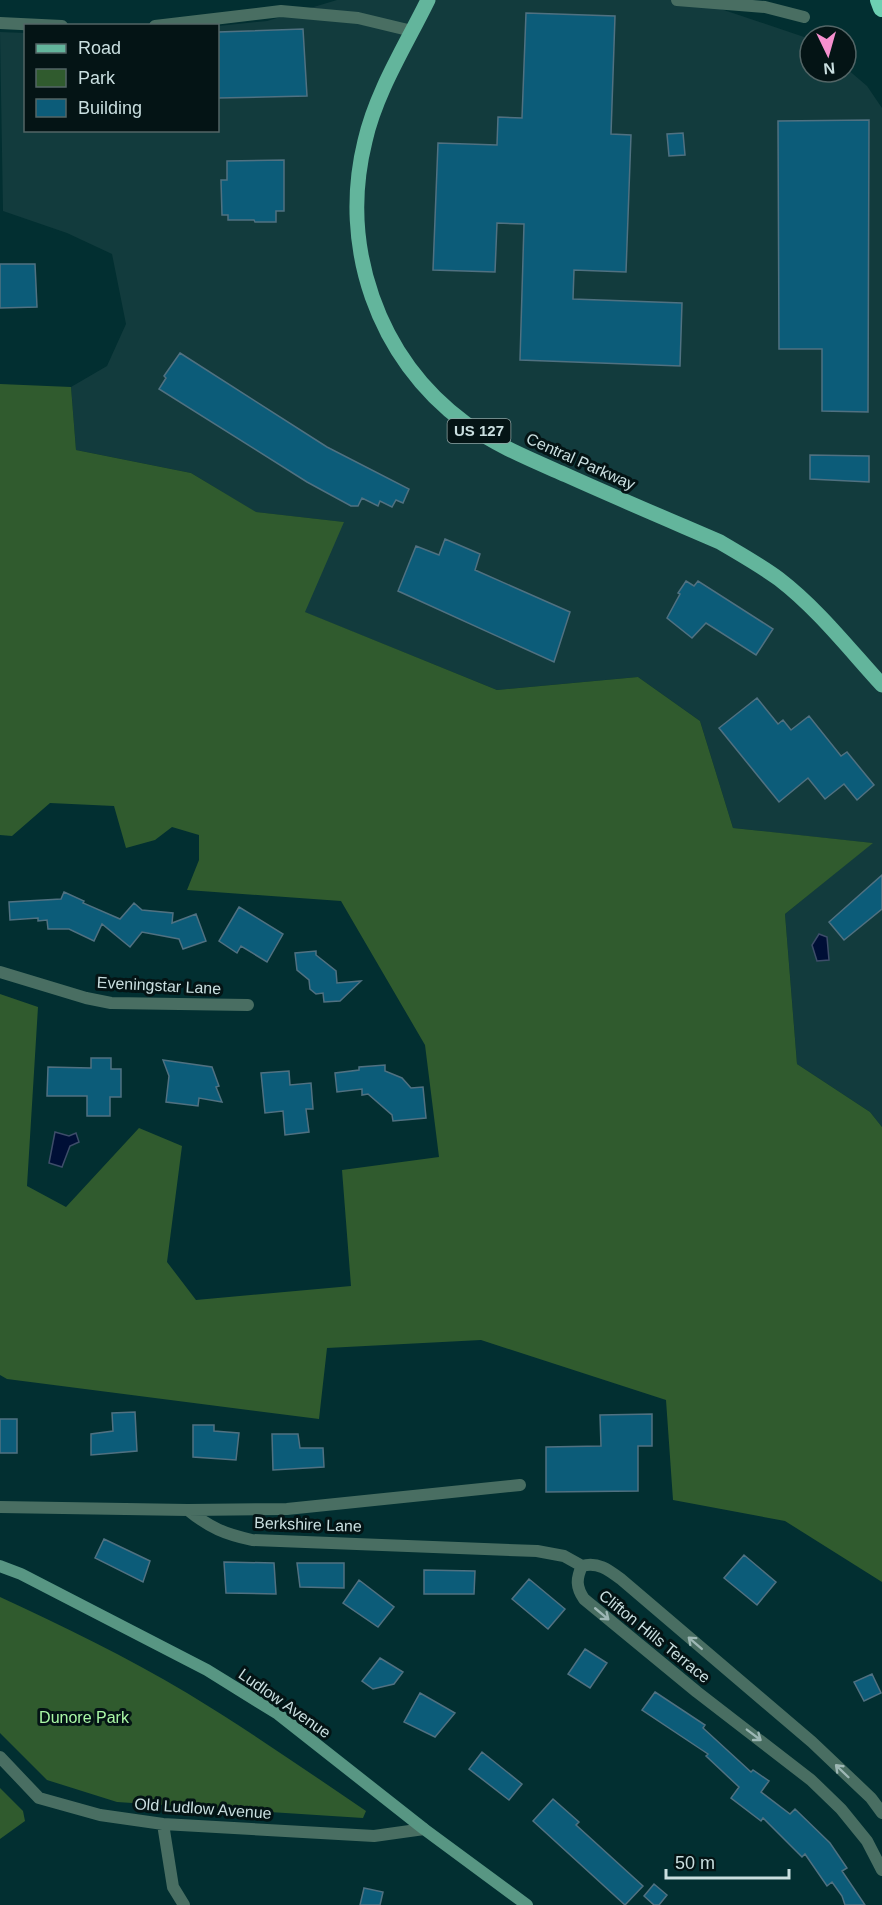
<svg xmlns="http://www.w3.org/2000/svg" width="882" height="1905" viewBox="0 0 882 1905" font-family="Arial,sans-serif">
<style>
.built{fill:#123b3d}
.green{fill:#305b2e}
.water{fill:#000f36;stroke:#3d4d69;stroke-width:1.5}
.building{fill:#0c5c79;stroke:#507181;stroke-width:1.5}
.lines{fill:none;stroke-linecap:round;stroke-linejoin:round}
.street{stroke:#496e62;stroke-width:12}
.secondary{stroke:#589683;stroke-width:12}
.primary{stroke:#63b59c;stroke-width:15}
.highway{stroke:#6dd0b2;stroke-width:18}
.oneway{stroke:#9db7b4}
.labels{text-anchor:middle;stroke-width:6;stroke-linejoin:round;paint-order:stroke}
.shield{fill:#041415;stroke:#8fa2a3;stroke-width:1.5}
.shield-label{font-size:15px;font-weight:bold;fill:#cadfe0}
.street-label{font-size:16px;fill:#cadfe0;stroke:#041415}
.park-label{font-size:16px;fill:#aaf8a6;stroke:#041415}
</style>
<rect width="100%" height="100%" fill="#022f31"/>
<path class="built" d="M 337,0 L 677,0 L 700,2 L 810,39 L 810,72 L 846,72 L 846,68 L 867,86 L 882,108 L 882,1127 L 870,1112 L 797,1064 L 785,914 L 872,843 L 733,828 L 700,721 L 638,677 L 497,690 L 304,612 L 343,522 L 255,512 L 191,473 L 76,450 L 71,387 L 107,366 L 126,324 L 112,254 L 67,233 L 3,211 L 0,32 L 25,33 L 26,130 L 218,130 L 218,26 L 267,21 Z"/>
<path class="green" d="M 0,384 L 71,387 L 76,450 L 191,473 L 256,512 L 344,522 L 305,612 L 497,690 L 638,677 L 700,721 L 733,828 L 873,843 L 785,914 L 797,1064 L 870,1112 L 882,1127 L 882,1582 L 785,1521 L 673,1500 L 666,1400 L 481,1340 L 327,1348 L 319,1419 L 7,1379 L 0,1375 L 0,994 L 38,1007 L 27,1186 L 66,1207 L 139,1128 L 182,1146 L 167,1262 L 196,1300 L 351,1286 L 342,1170 L 439,1157 L 425,1045 L 341,901 L 187,890 L 199,860 L 199,835 L 172,827 L 155,840 L 126,848 L 114,806 L 50,803 L 12,836 L 0,835 Z
M 0,1597 C 63,1626 127,1657 187,1693 C 248,1730 307,1771 366,1811 L 363,1818 L 117,1802 L 47,1780 L 0,1733 Z
M 0,1788 L 23,1811 L 25,1821 L 0,1839 Z"/>
<path class="water" d="M 819,934 L 827,937 L 829,960 L 817,961 L 812,945 Z
M 55,1132 L 69,1136 L 76,1133 L 79,1142 L 70,1146 L 62,1167 L 49,1163 Z"/>
<path class="building" d="M 526,13 L 615,16 L 611,134 L 631,135 L 626,272 L 574,270 L 573,299 L 682,303 L 680,366 L 520,360 L 524,224 L 497,223 L 495,272 L 433,270 L 438,143 L 497,145 L 498,117 L 522,118 Z
M 303,29 L 307,96 L 218,98 L 218,32 Z
M 869,120 L 868,412 L 822,411 L 822,349 L 779,349 L 778,121 Z
M 683,133 L 685,155 L 669,156 L 667,134 Z
M 284,160 L 284,211 L 276,211 L 276,222 L 255,222 L 254,220 L 228,220 L 228,215 L 222,215 L 221,180 L 227,180 L 227,161 Z
M 0,264 L 35,264 L 37,307 L 0,308 Z
M 180,353 L 327,447 L 409,489 L 403,503 L 396,500 L 392,507 L 380,501 L 378,506 L 362,498 L 358,506 L 351,506 L 307,482 L 159,389 L 166,378 L 164,376 Z
M 810,455 L 869,456 L 869,482 L 810,479 Z
M 445,539 L 480,554 L 475,570 L 570,612 L 554,662 L 398,591 L 416,546 L 439,555 Z
M 686,581 L 694,586 L 698,581 L 773,629 L 756,655 L 706,623 L 692,638 L 667,618 L 680,594 L 678,593 Z
M 757,698 L 778,724 L 783,720 L 791,730 L 809,716 L 841,756 L 847,752 L 874,785 L 857,800 L 844,784 L 825,799 L 808,778 L 779,802 L 719,728 Z
M 882,875 L 882,909 L 844,940 L 829,922 Z
M 64,892 L 84,901 L 83,903 L 120,919 L 134,903 L 142,910 L 173,913 L 172,923 L 196,914 L 206,941 L 183,949 L 179,939 L 142,932 L 130,947 L 102,924 L 94,941 L 69,929 L 48,929 L 47,920 L 38,921 L 38,918 L 10,920 L 9,902 L 61,899 Z
M 239,907 L 283,934 L 267,962 L 241,946 L 237,953 L 219,941 Z
M 316,951 L 316,955 L 336,971 L 337,983 L 361,981 L 340,1001 L 324,1002 L 323,993 L 316,994 L 310,989 L 309,980 L 297,970 L 295,953 Z
M 91,1058 L 111,1058 L 111,1069 L 121,1069 L 121,1097 L 110,1097 L 110,1116 L 87,1116 L 87,1096 L 47,1096 L 48,1067 L 91,1068 Z
M 163,1060 L 212,1067 L 219,1086 L 216,1087 L 222,1102 L 199,1098 L 198,1106 L 166,1102 L 169,1076 Z
M 385,1065 L 385,1071 L 402,1078 L 411,1088 L 423,1087 L 426,1118 L 393,1121 L 392,1115 L 368,1094 L 362,1095 L 362,1089 L 337,1092 L 335,1073 L 359,1070 L 359,1067 Z
M 289,1071 L 290,1085 L 311,1083 L 313,1109 L 306,1109 L 309,1132 L 285,1135 L 283,1111 L 265,1113 L 261,1073 Z
M 135,1412 L 137,1451 L 91,1455 L 91,1434 L 113,1431 L 112,1413 Z
M 652,1414 L 652,1446 L 638,1446 L 638,1491 L 546,1492 L 546,1447 L 601,1446 L 600,1415 Z
M 0,1419 L 17,1419 L 17,1453 L 0,1453 Z
M 193,1425 L 214,1425 L 214,1431 L 239,1433 L 236,1460 L 193,1457 Z
M 272,1434 L 298,1434 L 300,1448 L 323,1448 L 324,1467 L 273,1470 Z
M 104,1539 L 150,1561 L 143,1582 L 95,1558 Z
M 744,1555 L 776,1582 L 757,1605 L 724,1578 Z
M 224,1562 L 274,1563 L 276,1594 L 226,1593 Z
M 297,1563 L 344,1563 L 344,1588 L 300,1587 Z
M 424,1570 L 475,1571 L 474,1594 L 424,1594 Z
M 529,1579 L 565,1609 L 548,1629 L 512,1599 Z
M 359,1580 L 394,1607 L 378,1627 L 343,1603 Z
M 585,1649 L 607,1663 L 590,1688 L 568,1674 Z
M 380,1658 L 403,1672 L 394,1684 L 373,1689 L 362,1681 Z
M 872,1674 L 881,1693 L 864,1701 L 854,1682 Z
M 655,1692 L 705,1725 L 703,1728 L 751,1772 L 753,1770 L 769,1781 L 761,1792 L 790,1814 L 795,1809 L 830,1843 L 847,1868 L 842,1871 L 865,1905 L 845,1905 L 842,1896 L 832,1882 L 827,1886 L 805,1854 L 802,1857 L 763,1818 L 761,1821 L 731,1798 L 739,1787 L 706,1756 L 708,1754 L 642,1710 Z
M 420,1693 L 455,1713 L 435,1737 L 404,1722 Z
M 482,1752 L 522,1784 L 509,1800 L 469,1769 Z
M 553,1799 L 579,1822 L 576,1825 L 643,1886 L 625,1905 L 533,1821 Z
M 654,1884 L 667,1895 L 659,1905 L 654,1905 L 644,1896 Z
M 364,1888 L 383,1892 L 380,1905 L 360,1905 Z"/>
<g class="lines">
<path class="street" d="M 677,0 L 765,7 L 804,17
M 0,23 L 62,26
M 155,26 L 281,11 L 358,18 L 412,31
M 0,972 L 86,998 L 111,1003 L 248,1005
M 0,1507 L 188,1510 L 287,1509 L 520,1485
M 188,1510 C 210,1528 225,1534 252,1540 L 537,1551 L 564,1556 L 582,1566
M 0,1757 L 39,1798 L 100,1815 L 163,1824 L 374,1836 L 424,1829
M 882,1813 L 871,1798 L 812,1742 L 622,1580 C 610,1571 598,1561 582,1566 C 576,1579 576,1587 584,1599 L 697,1692 L 811,1780 L 841,1809 L 867,1841 L 882,1870
M 163,1824 L 173,1887 L 184,1905"/>
<path class="secondary" d="M 0,1566 L 21,1574 L 207,1670 L 278,1714 L 424,1829 L 527,1905"/>
<path class="primary" d="M 428,0 C 406,45 376,92 365,141 C 339,246 377,358 465,423 C 495,445 532,460 566,475 C 617,498 669,520 720,542 C 740,554 760,565 779,579 C 818,609 849,649 882,685"/>
<path class="highway" d="M 879,0 L 882,8"/>
</g>
<defs><path id="oneway-shaft" d="M-6 0H5M1.5-3L5.5 0L1.5 3" fill="none" stroke-width="1.6" stroke-linecap="round" stroke-linejoin="round" transform="scale(1.5)"/></defs>
<g class="oneway">
<use href="#oneway-shaft" transform="translate(602 1614) rotate(40)"/>
<use href="#oneway-shaft" transform="translate(695 1643) rotate(-139)"/>
<use href="#oneway-shaft" transform="translate(754 1735) rotate(37)"/>
<use href="#oneway-shaft" transform="translate(842 1771) rotate(-136)"/>
</g>
<g class="labels">
<rect class="shield" x="447.5" y="419" width="63" height="24" rx="4.5"/>
<g class="shield-label">
<text x="479" y="436">US 127</text>
</g>
<g class="street-label">
<text transform="translate(581 461) rotate(24)" y="6">Central Parkway</text>
<text transform="translate(159 985) rotate(3)" y="6">Eveningstar Lane</text>
<text transform="translate(308 1524) rotate(2)" y="6">Berkshire Lane</text>
<text transform="translate(655 1636) rotate(39)" y="6">Clifton Hills Terrace</text>
<text transform="translate(285 1703) rotate(35)" y="6">Ludlow Avenue</text>
<text transform="translate(203 1808) rotate(4)" y="6">Old Ludlow Avenue</text>
</g>
<g class="park-label">
<text x="84" y="1723">Dunore Park</text>
</g>
</g>
<rect x="24" y="24" width="195" height="108" fill="#041415" stroke="#536566" stroke-width="1.5"/>
<rect x="36" y="44" width="30" height="9" fill="#63b59c" stroke="#536566" stroke-width="1.5"/>
<text x="78" y="54" font-size="18" fill="#cadfe0">Road</text>
<rect x="36" y="69" width="30" height="18" fill="#305b2e" stroke="#536566" stroke-width="1.5"/>
<text x="78" y="84" font-size="18" fill="#cadfe0">Park</text>
<rect x="36" y="99" width="30" height="18" fill="#0c5c79" stroke="#536566" stroke-width="1.5"/>
<text x="78" y="114" font-size="18" fill="#cadfe0">Building</text>
<g transform="translate(828 54) rotate(175)"><circle r="28" fill="#041415" stroke="#536566" stroke-width="1.5"/>
<path d="M0-4.5L10 22L0 15L-10 22Z" fill="#f690cf"/>
<text y="-9" font-size="16" font-weight="bold" text-anchor="middle" fill="#cadfe0">N</text>
</g>
<path d="M666 1869v9h123v-9" fill="none" stroke="#cadfe0" stroke-width="3"/>
<text x="675" y="1869" font-size="18" fill="#cadfe0" stroke="#041415" stroke-width="4.5" paint-order="stroke">50 m</text>
</svg>
